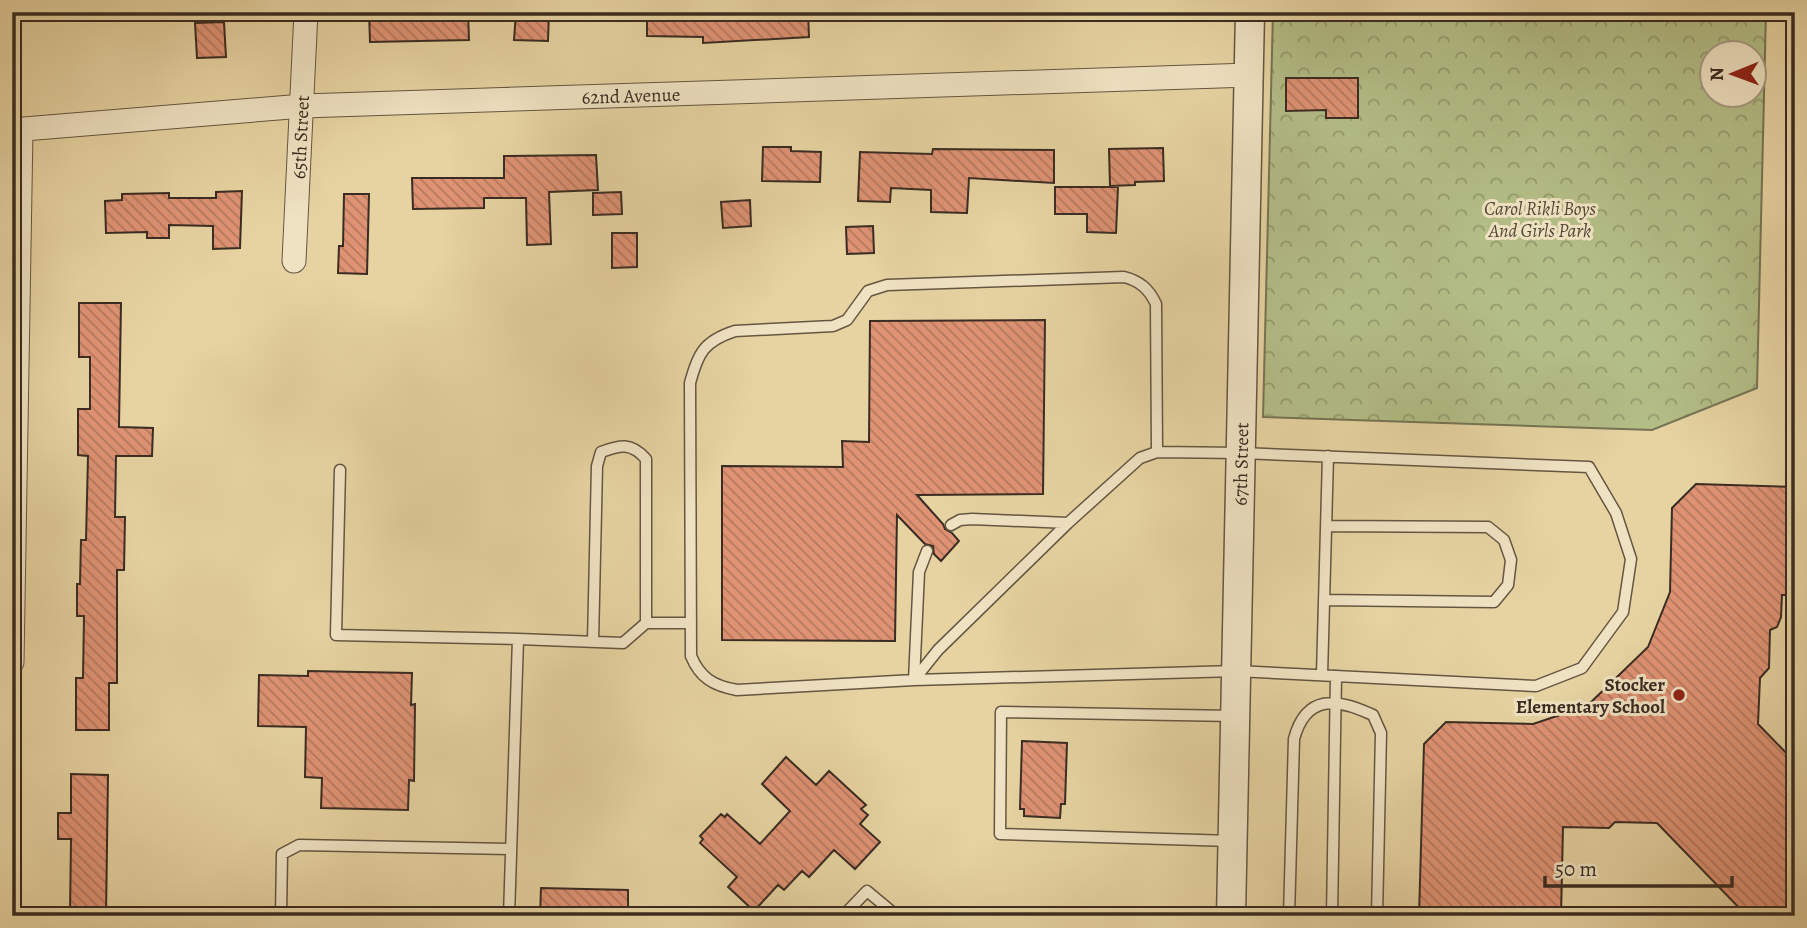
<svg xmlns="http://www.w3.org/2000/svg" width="1807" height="928" viewBox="0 0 1807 928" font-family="Alegreya,serif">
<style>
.forest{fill:url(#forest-crowns);stroke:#767454;stroke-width:2;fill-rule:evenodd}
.building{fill:url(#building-back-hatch);stroke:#3a2c22;stroke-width:2}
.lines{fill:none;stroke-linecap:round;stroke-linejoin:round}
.service-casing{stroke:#655642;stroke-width:13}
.minor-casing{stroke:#655642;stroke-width:25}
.tertiary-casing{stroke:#655642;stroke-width:31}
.service{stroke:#efe2c2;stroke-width:10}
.minor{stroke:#efe2c2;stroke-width:23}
.tertiary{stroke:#efe2c2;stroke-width:28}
.poi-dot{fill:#8f2418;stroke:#efe2c2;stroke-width:2.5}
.labels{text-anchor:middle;stroke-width:6;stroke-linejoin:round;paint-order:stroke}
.street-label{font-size:19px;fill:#3a2c22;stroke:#efe2c2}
.park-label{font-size:19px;font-style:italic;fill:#524936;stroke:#efe2c2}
.poi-label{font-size:19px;font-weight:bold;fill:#3a2c22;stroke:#efe2c2;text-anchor:end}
</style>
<defs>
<pattern id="forest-crowns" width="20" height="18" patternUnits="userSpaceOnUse" patternTransform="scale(1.75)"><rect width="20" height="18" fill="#b3bd86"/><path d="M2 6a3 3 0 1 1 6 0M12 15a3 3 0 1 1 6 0" fill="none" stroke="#939a6d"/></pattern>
<pattern id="building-back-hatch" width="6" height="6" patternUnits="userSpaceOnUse" patternTransform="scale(1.75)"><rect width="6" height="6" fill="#df9374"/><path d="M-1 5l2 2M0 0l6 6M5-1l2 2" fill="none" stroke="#b6785f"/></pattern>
</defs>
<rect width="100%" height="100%" fill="#e6d3a1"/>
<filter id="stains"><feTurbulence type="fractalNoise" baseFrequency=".00286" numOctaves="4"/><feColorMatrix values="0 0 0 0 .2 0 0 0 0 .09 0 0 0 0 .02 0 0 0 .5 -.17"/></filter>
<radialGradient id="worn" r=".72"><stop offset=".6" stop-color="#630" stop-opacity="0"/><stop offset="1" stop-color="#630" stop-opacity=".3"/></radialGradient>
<path class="forest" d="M 1273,12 L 1766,12 L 1757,388 L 1652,430 L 1263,417 ZM 1713,52 L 1755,52 L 1755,94 L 1713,94 Z"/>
<path class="building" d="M 369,12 L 468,12 L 469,40 L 370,42 Z
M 516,12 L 549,13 L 548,41 L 514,40 Z
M 671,12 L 808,12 L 809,37 L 703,43 L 703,37 L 647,36 L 647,14 Z
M 224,22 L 226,57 L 197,58 L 195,23 Z
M 1286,78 L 1358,78 L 1358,118 L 1326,118 L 1326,110 L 1286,111 Z
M 763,147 L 791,147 L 791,151 L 821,152 L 820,182 L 762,181 Z
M 1163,148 L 1164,181 L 1135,182 L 1135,185 L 1110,186 L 1109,149 Z
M 933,149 L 1054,150 L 1054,183 L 969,178 L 967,213 L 931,212 L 931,190 L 891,188 L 890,202 L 858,201 L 860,152 L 932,154 Z
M 596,155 L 598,190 L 549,192 L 551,244 L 527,245 L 526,198 L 484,198 L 484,208 L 413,209 L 412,178 L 504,178 L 504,156 Z
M 1055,187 L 1118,187 L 1116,233 L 1087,232 L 1087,214 L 1055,214 Z
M 242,191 L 240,248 L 213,249 L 213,226 L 169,225 L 169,238 L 147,238 L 147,232 L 106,233 L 105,201 L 122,200 L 122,194 L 169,193 L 169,198 L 216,198 L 216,192 Z
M 621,192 L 622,214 L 593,215 L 593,193 Z
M 344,194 L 369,194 L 367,274 L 338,273 L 339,246 L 343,246 Z
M 750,200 L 751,226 L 723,228 L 721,202 Z
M 873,226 L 874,253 L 847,254 L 846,227 Z
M 612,233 L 637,233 L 637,267 L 612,268 Z
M 79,303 L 121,303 L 119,427 L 153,428 L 152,456 L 116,456 L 115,517 L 125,517 L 124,570 L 117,570 L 117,683 L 109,683 L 109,730 L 76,730 L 76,678 L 83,678 L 84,616 L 77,616 L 77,584 L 80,584 L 81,540 L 86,540 L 88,456 L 78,455 L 78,409 L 90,409 L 90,357 L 79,357 Z
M 1045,320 L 1043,494 L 917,495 L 943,524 L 945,529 L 952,533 L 959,541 L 941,561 L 934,554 L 933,546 L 925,544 L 897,515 L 895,641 L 722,640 L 722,466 L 843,467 L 842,441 L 869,442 L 870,321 Z
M 1696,484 L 1795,487 L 1795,595 L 1782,595 L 1781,617 L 1777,627 L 1770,630 L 1769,668 L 1760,678 L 1758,724 L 1795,762 L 1795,916 L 1747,916 L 1657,823 L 1615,822 L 1609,828 L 1563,827 L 1561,916 L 1419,916 L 1424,744 L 1446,722 L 1533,724 L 1587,706 L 1648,647 L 1670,592 L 1672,508 Z
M 308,671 L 412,673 L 411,705 L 415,704 L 414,781 L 409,780 L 408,810 L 321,808 L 322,778 L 305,777 L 306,727 L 258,726 L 259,675 L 308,676 Z
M 1022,741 L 1067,743 L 1065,804 L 1061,804 L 1060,818 L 1024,816 L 1024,809 L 1020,809 Z
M 786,757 L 816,785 L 829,771 L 866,805 L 861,809 L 868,815 L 860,824 L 880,842 L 855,869 L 834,850 L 809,877 L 802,871 L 784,890 L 778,885 L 754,911 L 728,887 L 737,877 L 700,843 L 703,839 L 700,836 L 721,814 L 725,817 L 727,814 L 760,844 L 790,811 L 762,784 Z
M 71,774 L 108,775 L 106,916 L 70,914 L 71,839 L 58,839 L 58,813 L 71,813 Z
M 541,888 L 628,890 L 628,916 L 540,916 Z"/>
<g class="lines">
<defs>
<path id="service" d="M 340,470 L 336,635 L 518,639
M 951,525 L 960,520 L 972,519 L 1068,523
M 1324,600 L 1494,602 L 1508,585 L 1511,560 L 1504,540 L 1488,527 L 1326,526
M 646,623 L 691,623
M 1322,675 L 1328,456
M 914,680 L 938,650 L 1068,523 L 1140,458 L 1157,452 L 1241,453 L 1589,467 L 1616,513 L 1631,559 L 1623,612 L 1582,668 L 1536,686 L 1236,671 L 914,680 L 737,690 C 714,686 700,678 691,656 L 690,383 C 698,353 704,341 735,331 L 833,326 L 847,320 L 868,291 L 887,285 L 1124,277 C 1140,281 1149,289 1156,304 L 1157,452
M 914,680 L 919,572 L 927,551
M 1232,841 L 1000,834 L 1001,712 L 1235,716
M 281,916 L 282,854 L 299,845 L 511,849
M 509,916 L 518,639 L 623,643 L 646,623 L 646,459 C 631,442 620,445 601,452 L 597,466 L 593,642
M 843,916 L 867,891 L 897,916
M 1289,916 L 1294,739 C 1306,694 1337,698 1373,715 L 1381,733 L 1377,916
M 1332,916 L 1336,676"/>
<g id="minor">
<path id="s1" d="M 12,130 L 303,106 L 1250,75"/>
<path id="s2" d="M 294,261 L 306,12"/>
<path d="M 12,662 L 21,130"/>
</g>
<g id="tertiary">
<path id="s3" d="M 1231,916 L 1250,12"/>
</g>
</defs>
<use href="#service" class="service-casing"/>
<use href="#minor" class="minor-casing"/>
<use href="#tertiary" class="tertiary-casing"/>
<use href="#service" class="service"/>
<use href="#minor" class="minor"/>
<use href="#tertiary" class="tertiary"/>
</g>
<circle class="poi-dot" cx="1679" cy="695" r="7"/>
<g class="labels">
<g class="street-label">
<text dy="7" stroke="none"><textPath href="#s1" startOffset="620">62nd Avenue</textPath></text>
<text dy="7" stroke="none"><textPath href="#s2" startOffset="124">65th Street</textPath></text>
<text dy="7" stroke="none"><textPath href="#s3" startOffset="452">67th Street</textPath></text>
</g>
<g class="park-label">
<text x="1540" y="215">Carol Rikli Boys<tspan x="1540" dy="22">And Girls Park</tspan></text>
</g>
<g class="poi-label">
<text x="1665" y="691">Stocker<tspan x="1665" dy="22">Elementary School</tspan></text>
</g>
</g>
<rect width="1807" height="928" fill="none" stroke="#e6d3a1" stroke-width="42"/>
<rect x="14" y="14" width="1779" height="900" fill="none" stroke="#3a2c22" stroke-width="3.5"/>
<rect x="21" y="21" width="1765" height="886" fill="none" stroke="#3a2c22" stroke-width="2"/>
<g transform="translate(1733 74) rotate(269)"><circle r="33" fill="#efe2c2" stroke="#a79982" stroke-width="2"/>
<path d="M0-5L12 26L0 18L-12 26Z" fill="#8f2418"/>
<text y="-10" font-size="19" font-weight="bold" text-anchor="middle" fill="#3a2c22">N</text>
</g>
<path d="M1545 876v10h187v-10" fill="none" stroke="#3a2c22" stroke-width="3.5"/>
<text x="1555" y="876" font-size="21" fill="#3a2c22" stroke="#efe2c2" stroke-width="5" paint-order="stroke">50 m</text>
<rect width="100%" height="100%" filter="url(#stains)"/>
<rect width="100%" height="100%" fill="url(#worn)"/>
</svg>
